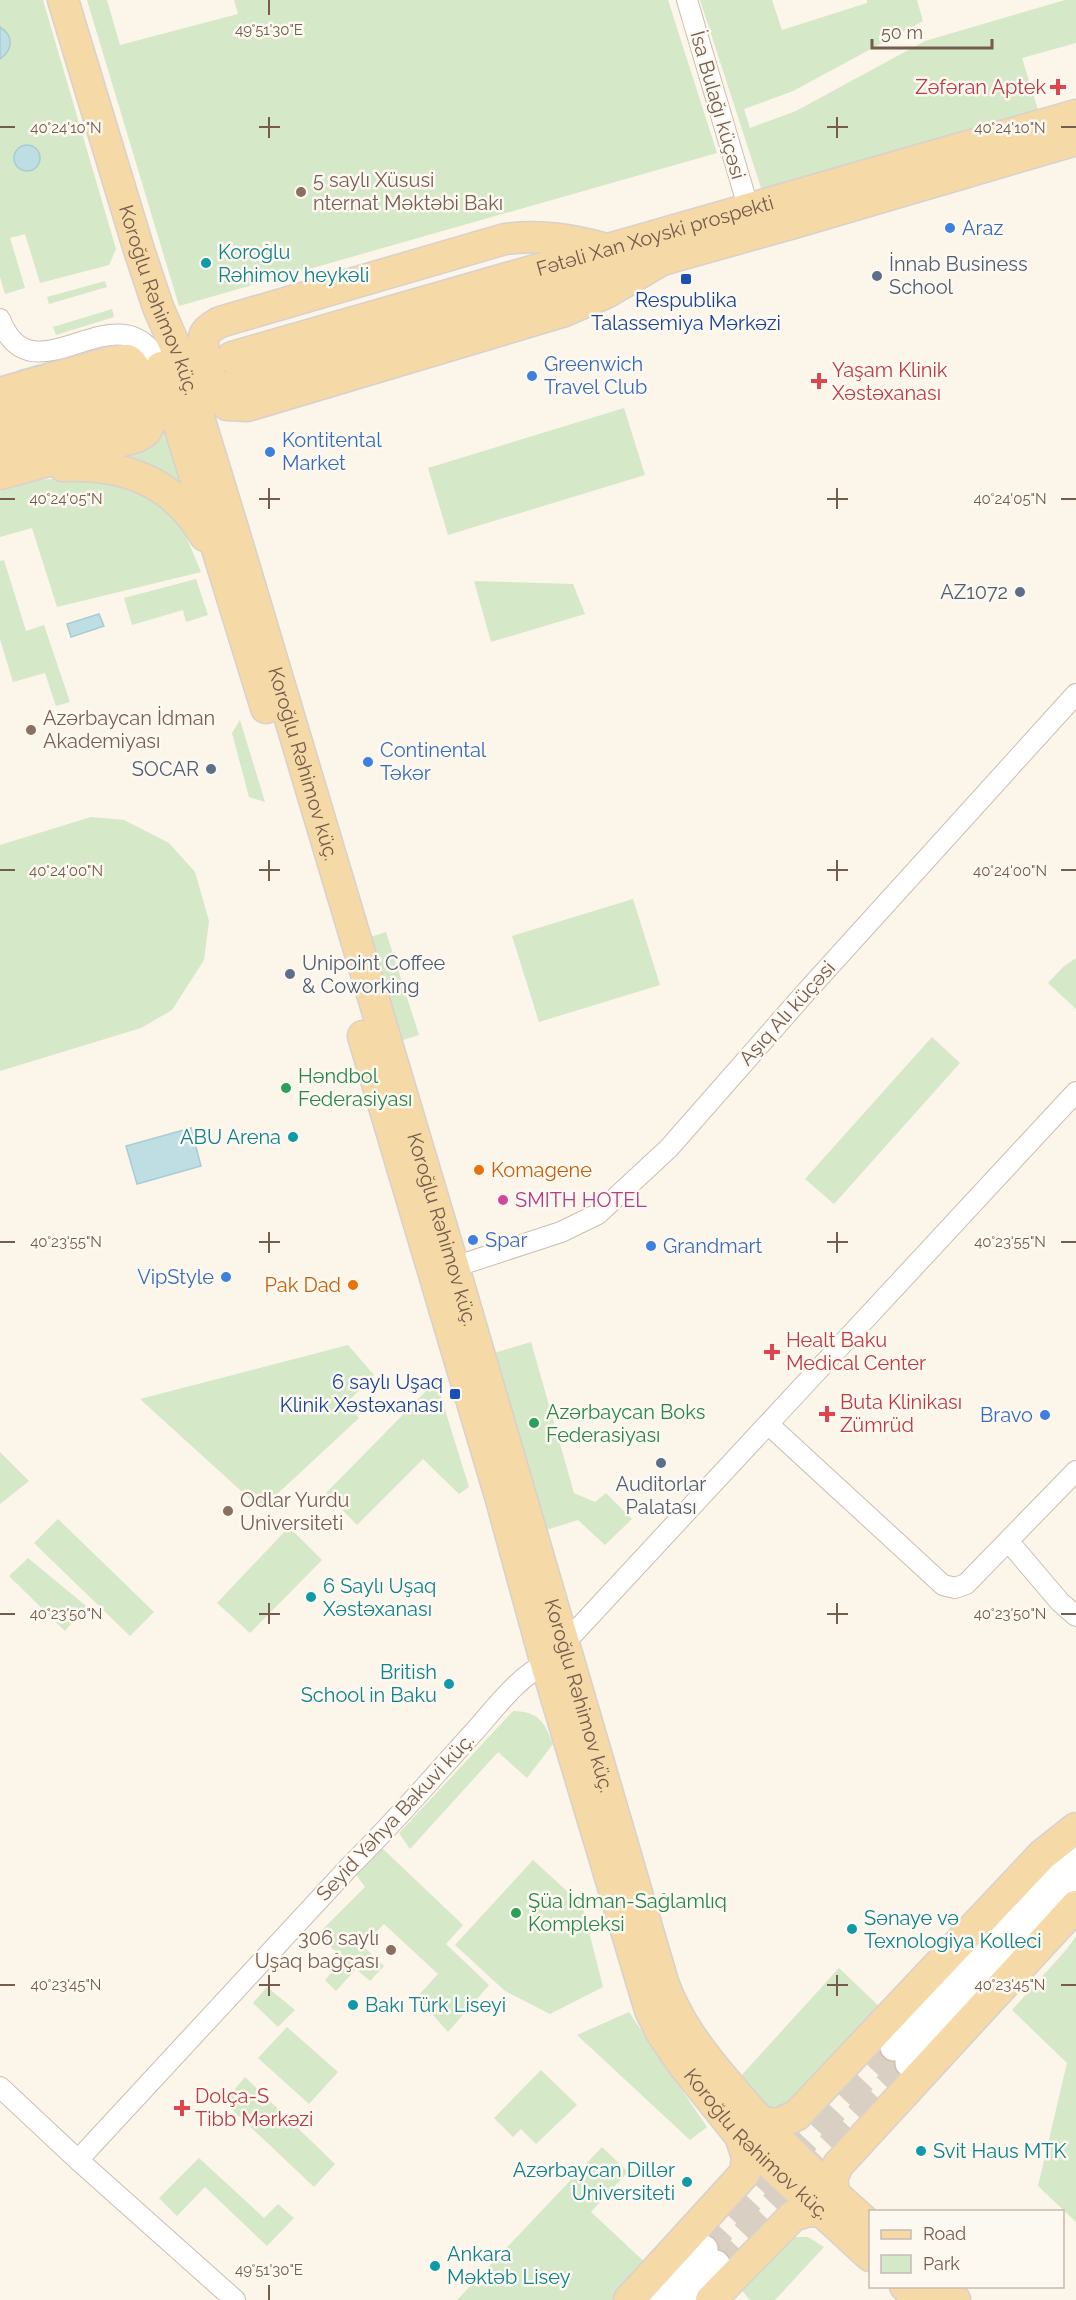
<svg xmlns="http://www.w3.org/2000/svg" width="1076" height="2300" viewBox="0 0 1076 2300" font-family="Raleway,sans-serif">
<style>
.green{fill:#d5e8c8}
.water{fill:#bfdee4;stroke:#a6cdd5;stroke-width:1.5}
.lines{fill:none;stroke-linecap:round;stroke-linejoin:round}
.secondary-tunnel{stroke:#d9cfc3;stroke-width:27;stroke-dasharray:27 14;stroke-linecap:butt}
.street-casing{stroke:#cdbdb0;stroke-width:22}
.secondary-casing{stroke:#d1bfb0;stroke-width:30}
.primary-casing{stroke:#d8d1cd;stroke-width:33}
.street{stroke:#fff;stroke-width:20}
.secondary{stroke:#fff;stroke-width:27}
.primary{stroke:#f5d9a7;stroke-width:30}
.ticks{fill:none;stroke:#745c4e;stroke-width:2}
.health-dot{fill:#e0444e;stroke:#fef9f0;stroke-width:2}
.education-dot{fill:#8d6e63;stroke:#fef9f0;stroke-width:2}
.shop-dot{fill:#3f7fe0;stroke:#fef9f0;stroke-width:2}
.culture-dot{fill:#0f9aa8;stroke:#fef9f0;stroke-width:2}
.service-dot{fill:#5c6f8a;stroke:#fef9f0;stroke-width:2}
.transit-dot{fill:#1a4fb4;stroke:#fef9f0;stroke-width:2}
.leisure-dot{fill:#2e9e5b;stroke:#fef9f0;stroke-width:2}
.food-dot{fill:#e8710a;stroke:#fef9f0;stroke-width:2}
.hotel-dot{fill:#d1479c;stroke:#fef9f0;stroke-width:2}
.labels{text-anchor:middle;stroke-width:5;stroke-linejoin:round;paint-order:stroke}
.health-label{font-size:20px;fill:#be3a42;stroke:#fef9f0;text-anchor:start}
.street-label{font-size:20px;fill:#745c4e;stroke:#fef9f0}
.education-label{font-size:20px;fill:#785e54;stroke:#fef9f0;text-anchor:start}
.shop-label{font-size:20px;fill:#366cbe;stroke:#fef9f0;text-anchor:start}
.culture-label{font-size:20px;fill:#0d838f;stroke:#fef9f0;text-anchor:start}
.service-label{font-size:20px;fill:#4e5e75;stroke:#fef9f0;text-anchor:start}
.transit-label{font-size:20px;fill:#164399;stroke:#fef9f0}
.leisure-label{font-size:20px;fill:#27864d;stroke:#fef9f0;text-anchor:start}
.food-label{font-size:20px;fill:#c56008;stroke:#fef9f0;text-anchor:start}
.hotel-label{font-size:20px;fill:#b23c85;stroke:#fef9f0;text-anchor:start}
.ticks-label{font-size:15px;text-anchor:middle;fill:#745c4e;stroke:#fef9f0;stroke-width:5;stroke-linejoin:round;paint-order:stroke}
</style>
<rect width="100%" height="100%" fill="#fbf5ea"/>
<path class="green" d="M 0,0 L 43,0 L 116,249 L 109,265 L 40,283 L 25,234 L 10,238 L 25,288 L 5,294 L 0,277 Z
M 87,0 L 107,0 L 120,45 L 238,14 L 234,0 L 668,0 L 717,153 L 179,306 Z
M 700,0 L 772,0 L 782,30 L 867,3 L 867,0 L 917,0 L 923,21 L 793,91 L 744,109 L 750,128 L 796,111 L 925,41 L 1065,0 L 1076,0 L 1076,43 L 1022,58 L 1038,110 L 764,197 Z
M 105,281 L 107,287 L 49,304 L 47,297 Z
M 112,309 L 114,317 L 56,335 L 53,327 Z
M 120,342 L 143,350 L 192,500 L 104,455 L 18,376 L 18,370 Z
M 624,408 L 645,475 L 448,535 L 428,468 Z
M 76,477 L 118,480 L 156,498 L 180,522 L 201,572 L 57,607 L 32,528 L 0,537 L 0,491 L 38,480 Z
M 4,560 L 26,631 L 44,625 L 70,702 L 56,706 L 45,673 L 13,682 L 0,639 L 0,561 Z
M 196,579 L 208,615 L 186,622 L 183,610 L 132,625 L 124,598 Z
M 474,581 L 573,584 L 585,614 L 491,642 Z
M 240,720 L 265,802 L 249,797 L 232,733 Z
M 91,817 L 124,820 L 169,843 L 195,872 L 209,921 L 204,960 L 172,1010 L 141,1028 L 0,1071 L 0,845 Z
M 633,899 L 660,985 L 539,1022 L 512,936 Z
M 386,932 L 419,1035 L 397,1042 L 367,938 Z
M 1076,958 L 1076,1009 L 1048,983 L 1063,967 Z
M 932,1037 L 960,1063 L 834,1204 L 805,1179 Z
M 531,1342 L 574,1493 L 595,1502 L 606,1493 L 632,1519 L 605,1545 L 578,1520 L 546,1530 L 494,1353 Z
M 348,1345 L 374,1375 L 346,1404 L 359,1418 L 261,1509 L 140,1399 Z
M 436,1381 L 469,1487 L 459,1494 L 423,1459 L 357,1525 L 326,1493 Z
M 0,1452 L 29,1481 L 0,1504 Z
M 58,1519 L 154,1612 L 130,1636 L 34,1543 Z
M 289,1527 L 322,1560 L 250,1633 L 217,1603 Z
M 28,1558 L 86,1606 L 65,1631 L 9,1576 Z
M 513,1711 C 540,1712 544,1722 553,1744 L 527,1778 L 498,1752 L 410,1849 L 399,1833 Z
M 381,1847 L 463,1925 L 446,1944 L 489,1985 L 448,2032 L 417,1997 L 438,1974 L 384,1924 L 363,1946 L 384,1966 L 370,1981 L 356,1969 L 336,1991 L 325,1980 L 344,1959 L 317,1935 L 365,1887 L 355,1873 Z
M 533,1860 L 568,1892 L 581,1900 L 603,1987 L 550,2014 L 505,1991 L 455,1945 Z
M 1076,1936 L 1076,2222 L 1038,2186 L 1067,2063 L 1012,2010 L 1067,1949 Z
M 839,1968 L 884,2011 L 783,2112 L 769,2108 L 740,2077 Z
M 267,1987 L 295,2010 L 278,2027 L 253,2003 Z
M 629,2012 L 707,2127 L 690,2140 L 577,2035 Z
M 287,2027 L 338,2072 L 309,2104 L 258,2058 Z
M 541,2070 L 577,2105 L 536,2144 L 521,2129 L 513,2137 L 494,2118 Z
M 245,2077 L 335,2164 L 314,2187 L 224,2102 Z
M 602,2147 L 628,2172 L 591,2212 L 650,2267 L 619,2300 L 457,2300 Z
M 199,2158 L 264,2218 L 278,2204 L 294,2218 L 267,2246 L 205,2187 L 177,2216 L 159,2198 Z
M 793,2237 L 808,2237 L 824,2247 L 775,2300 L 750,2300 L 740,2288 Z"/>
<path class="water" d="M 0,27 C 14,36 13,50 0,59 Z
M14 158a13 13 0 1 1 26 0a13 13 0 1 1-26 0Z
M 99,614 L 104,626 L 71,637 L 67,624 Z
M 191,1128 L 201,1166 L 137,1184 L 126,1146 Z"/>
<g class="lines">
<path class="secondary-tunnel" d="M 704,2249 L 894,2047
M 716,2264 L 909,2063"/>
<defs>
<path id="street" d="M 687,0 L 749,210
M 0,319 C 33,407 121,279 161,367
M 454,1267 L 561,1232 L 598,1214 L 669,1148 L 806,992 L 1076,694
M 768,1424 L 943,1585 L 955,1588 L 966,1584 L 1076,1471
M 1009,1542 L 1060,1602 L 1076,1616
M 563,1640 L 575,1632 L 1076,1092
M 0,2087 L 78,2160 L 235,2300
M 78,2160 L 352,1864 C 394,1823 433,1777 473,1733 C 493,1711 519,1675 546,1664"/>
<path id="secondary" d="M 894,2047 L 1076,1845
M 909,2063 L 1076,1875
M 654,2300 L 704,2249
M 682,2300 L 716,2264"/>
<g id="primary">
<path id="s1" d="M 63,0 L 139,250 L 158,307 L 182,362 L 238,545 L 460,1288 L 663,1982 C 677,2021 700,2051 727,2083 C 770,2135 819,2181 870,2226"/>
<path d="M 607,249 C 571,240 543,234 505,239 L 220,322 C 215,325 208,328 205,334 C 198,349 214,394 227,405 L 247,406 L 562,312 L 606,293 L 665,258"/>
<path id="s2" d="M 232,357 L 1076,115"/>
<path d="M 161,367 L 266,708"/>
<path d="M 239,379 L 790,224 L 1076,140"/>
<path d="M 0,393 L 110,362 L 128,360 C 141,369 149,407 150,423 L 146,431 L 137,437 L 0,474"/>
<path d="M 0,422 L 124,387"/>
<path d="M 0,446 L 131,409"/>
<path d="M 63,466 C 125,464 173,481 205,536"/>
<path id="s3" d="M 363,1036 L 500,1496 L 546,1664 L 650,2010 L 662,2034 L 684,2066 L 740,2136 L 870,2256"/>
<path d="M 760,2122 L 778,2124 L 797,2115 L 1042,1855 L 1076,1828"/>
<path d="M 835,2196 L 832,2179 L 838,2165 L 1076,1906"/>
<path d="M 905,2286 L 921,2300"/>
<path d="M 939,2286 L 955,2300"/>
<path d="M 629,2300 L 745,2173 L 747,2157 L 740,2136"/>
<path d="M 711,2300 L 793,2216 L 809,2211 L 822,2212"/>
</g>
</defs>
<use href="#street" class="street-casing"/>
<use href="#secondary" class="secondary-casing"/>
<use href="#primary" class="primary-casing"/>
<use href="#street" class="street"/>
<use href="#secondary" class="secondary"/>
<use href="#primary" class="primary"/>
</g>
<path class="ticks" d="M 269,0 L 269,15M 269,117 L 269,138M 837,117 L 837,138M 0,127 L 15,127M 259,127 L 280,127M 827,127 L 848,127M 1061,127 L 1076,127M 269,488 L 269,509M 837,488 L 837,509M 0,499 L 15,499M 259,499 L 280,499M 827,499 L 848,499M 1061,499 L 1076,499M 269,860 L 269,881M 837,860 L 837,881M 0,870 L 15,870M 259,870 L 280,870M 827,870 L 848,870M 1061,870 L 1076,870M 269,1232 L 269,1253M 837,1232 L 837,1253M 0,1242 L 15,1242M 259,1242 L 280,1242M 827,1242 L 848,1242M 1061,1242 L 1076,1242M 269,1603 L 269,1624M 837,1603 L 837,1624M 0,1614 L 15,1614M 259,1614 L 280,1614M 827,1614 L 848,1614M 1061,1614 L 1076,1614M 269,1975 L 269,1996M 837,1975 L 837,1996M 0,1985 L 15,1985M 259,1985 L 280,1985M 827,1985 L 848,1985M 1061,1985 L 1076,1985M 269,2285 L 269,2300"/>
<g class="health-dot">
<path d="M1055 78h6v6h6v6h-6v6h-6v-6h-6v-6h6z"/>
<path d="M816 372h6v6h6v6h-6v6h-6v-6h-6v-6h6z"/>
<path d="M769 1343h6v6h6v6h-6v6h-6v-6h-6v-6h6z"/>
<path d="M824 1405h6v6h6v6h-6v6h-6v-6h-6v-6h6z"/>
<path d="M179 2099h6v6h6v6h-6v6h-6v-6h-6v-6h6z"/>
</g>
<g class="education-dot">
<circle cx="301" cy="192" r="6"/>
<circle cx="31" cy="730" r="6"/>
<circle cx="228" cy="1511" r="6"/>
<circle cx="391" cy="1950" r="6"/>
</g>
<g class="shop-dot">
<circle cx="950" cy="228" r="6"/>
<circle cx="532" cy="376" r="6"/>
<circle cx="270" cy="452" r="6"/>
<circle cx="368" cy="762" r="6"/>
<circle cx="473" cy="1240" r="6"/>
<circle cx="651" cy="1246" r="6"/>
<circle cx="226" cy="1277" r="6"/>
<circle cx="1045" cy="1415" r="6"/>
</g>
<g class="culture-dot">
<circle cx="206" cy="263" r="6"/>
<circle cx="293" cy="1137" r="6"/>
<circle cx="311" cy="1597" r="6"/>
<circle cx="449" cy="1684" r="6"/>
<circle cx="852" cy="1929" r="6"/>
<circle cx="353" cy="2005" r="6"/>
<circle cx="921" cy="2151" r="6"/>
<circle cx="687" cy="2182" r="6"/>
<circle cx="435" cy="2266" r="6"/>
</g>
<g class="service-dot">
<circle cx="877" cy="276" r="6"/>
<circle cx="1020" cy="592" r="6"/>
<circle cx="211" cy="769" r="6"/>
<circle cx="290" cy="974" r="6"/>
<circle cx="661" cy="1463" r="6"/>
</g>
<g class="transit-dot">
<rect x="680" y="273" width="12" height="12" rx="3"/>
<rect x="449" y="1388" width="12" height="12" rx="3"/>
</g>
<g class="leisure-dot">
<circle cx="286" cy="1088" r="6"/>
<circle cx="534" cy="1423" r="6"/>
<circle cx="516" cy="1913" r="6"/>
</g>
<g class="food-dot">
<circle cx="479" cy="1170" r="6"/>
<circle cx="353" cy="1285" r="6"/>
</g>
<circle class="hotel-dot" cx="503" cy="1200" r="6"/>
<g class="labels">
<g class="health-label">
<text x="1046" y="94" text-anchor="end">Zəfəran Aptek</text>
<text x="832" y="377">Yaşam Klinik<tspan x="832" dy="23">Xəstəxanası</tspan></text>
<text x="786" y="1347">Healt Baku<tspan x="786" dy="23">Medical Center</tspan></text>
<text x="840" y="1409">Buta Klinikası<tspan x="840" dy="23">Zümrüd</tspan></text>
<text x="195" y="2103">Dolça-S<tspan x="195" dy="23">Tibb Mərkəzi</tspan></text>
</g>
<g class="street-label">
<text transform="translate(718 105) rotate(74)" y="7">İsa Bulağı küçəsi</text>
<text dy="7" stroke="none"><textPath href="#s2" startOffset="440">Fətəli Xan Xoyski prospekti</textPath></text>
<text dy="7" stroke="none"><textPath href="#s1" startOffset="315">Koroğlu Rəhimov küç.</textPath></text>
<text dy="7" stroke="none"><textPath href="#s1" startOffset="801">Koroğlu Rəhimov küç.</textPath></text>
<text transform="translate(787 1013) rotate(-48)" y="7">Aşıq Alı küçəsi</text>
<text dy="7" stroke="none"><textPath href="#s1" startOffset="1287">Koroğlu Rəhimov küç.</textPath></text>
<text dy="7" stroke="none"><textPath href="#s1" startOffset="1773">Koroğlu Rəhimov küç.</textPath></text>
<text transform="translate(395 1817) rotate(-47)" y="7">Seyid Yəhya Bakuvi küç.</text>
<text dy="7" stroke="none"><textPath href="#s3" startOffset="1188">Koroğlu Rəhimov küç.</textPath></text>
</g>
<g class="education-label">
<text x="313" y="187">5 saylı Xüsusi<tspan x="313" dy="23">nternat Məktəbi Bakı</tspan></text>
<text x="43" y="725">Azərbaycan İdman<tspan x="43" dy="23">Akademiyası</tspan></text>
<text x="240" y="1507">Odlar Yurdu<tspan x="240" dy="23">Universiteti</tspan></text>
<text x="379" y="1945" text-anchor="end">306 saylı<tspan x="379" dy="23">Uşaq bağçası</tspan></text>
</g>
<g class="shop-label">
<text x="962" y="235">Araz</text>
<text x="544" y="371">Greenwich<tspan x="544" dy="23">Travel Club</tspan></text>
<text x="282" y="447">Kontitental<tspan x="282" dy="23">Market</tspan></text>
<text x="380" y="757">Continental<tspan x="380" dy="23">Təkər</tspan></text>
<text x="485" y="1247">Spar</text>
<text x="663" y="1253">Grandmart</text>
<text x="214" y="1284" text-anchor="end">VipStyle</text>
<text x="1033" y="1422" text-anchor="end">Bravo</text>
</g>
<g class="culture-label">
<text x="218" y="259">Koroğlu<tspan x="218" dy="23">Rəhimov heykəli</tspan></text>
<text x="281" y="1144" text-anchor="end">ABU Arena</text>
<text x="323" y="1593">6 Saylı Uşaq<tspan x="323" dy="23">Xəstəxanası</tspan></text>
<text x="437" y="1679" text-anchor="end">British<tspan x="437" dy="23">School in Baku</tspan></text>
<text x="864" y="1925">Sənaye və<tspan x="864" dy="23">Texnologiya Kolleci</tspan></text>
<text x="365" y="2012">Bakı Türk Liseyi</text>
<text x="933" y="2158">Svit Haus MTK</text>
<text x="675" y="2177" text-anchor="end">Azərbaycan Dillər<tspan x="675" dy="23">Universiteti</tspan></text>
<text x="447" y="2261">Ankara<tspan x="447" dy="23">Məktəb Lisey</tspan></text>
</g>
<g class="service-label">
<text x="889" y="271">İnnab Business<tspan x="889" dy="23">School</tspan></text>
<text x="1008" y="599" text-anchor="end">AZ1072</text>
<text x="199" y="776" text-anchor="end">SOCAR</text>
<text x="302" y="970">Unipoint Coffee<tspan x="302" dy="23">&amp; Coworking</tspan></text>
<text x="661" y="1491" text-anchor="middle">Auditorlar<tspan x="661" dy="23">Palatası</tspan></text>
</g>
<g class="transit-label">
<text x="686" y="307">Respublika<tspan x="686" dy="23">Talassemiya Mərkəzi</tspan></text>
<text x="443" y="1389" text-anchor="end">6 saylı Uşaq<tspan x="443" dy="23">Klinik Xəstəxanası</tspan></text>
</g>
<g class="leisure-label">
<text x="298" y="1083">Həndbol<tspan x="298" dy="23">Federasiyası</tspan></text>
<text x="546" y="1419">Azərbaycan Boks<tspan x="546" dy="23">Federasiyası</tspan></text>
<text x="528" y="1908">Şüa İdman-Sağlamlıq<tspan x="528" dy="23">Kompleksi</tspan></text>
</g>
<g class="food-label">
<text x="491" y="1177">Komagene</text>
<text x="341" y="1292" text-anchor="end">Pak Dad</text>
</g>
<g class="hotel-label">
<text x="515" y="1207">SMITH HOTEL</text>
</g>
</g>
<g class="ticks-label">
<text x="269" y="35">49°51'30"E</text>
<text x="66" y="133">40°24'10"N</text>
<text x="1010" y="133">40°24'10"N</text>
<text x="66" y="504">40°24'05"N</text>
<text x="1010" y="504">40°24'05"N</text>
<text x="66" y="876">40°24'00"N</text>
<text x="1010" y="876">40°24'00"N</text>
<text x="66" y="1247">40°23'55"N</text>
<text x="1010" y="1247">40°23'55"N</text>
<text x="66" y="1619">40°23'50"N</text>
<text x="1010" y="1619">40°23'50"N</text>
<text x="66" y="1990">40°23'45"N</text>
<text x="1010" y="1990">40°23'45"N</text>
<text x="269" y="2275">49°51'30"E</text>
</g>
<rect x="869" y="2210" width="195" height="78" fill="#fef9f0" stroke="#c7baaf" stroke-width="1.5"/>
<rect x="881" y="2230" width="30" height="9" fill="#f5d9a7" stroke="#c7baaf" stroke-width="1.5"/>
<text x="923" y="2240" font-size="18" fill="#745c4e">Road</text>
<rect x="881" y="2255" width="30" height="18" fill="#d5e8c8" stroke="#c7baaf" stroke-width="1.5"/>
<text x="923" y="2270" font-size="18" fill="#745c4e">Park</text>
<path d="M872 39v9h120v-9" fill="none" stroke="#745c4e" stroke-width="3"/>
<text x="881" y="39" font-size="18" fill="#745c4e" stroke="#fef9f0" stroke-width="4.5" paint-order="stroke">50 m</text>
</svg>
